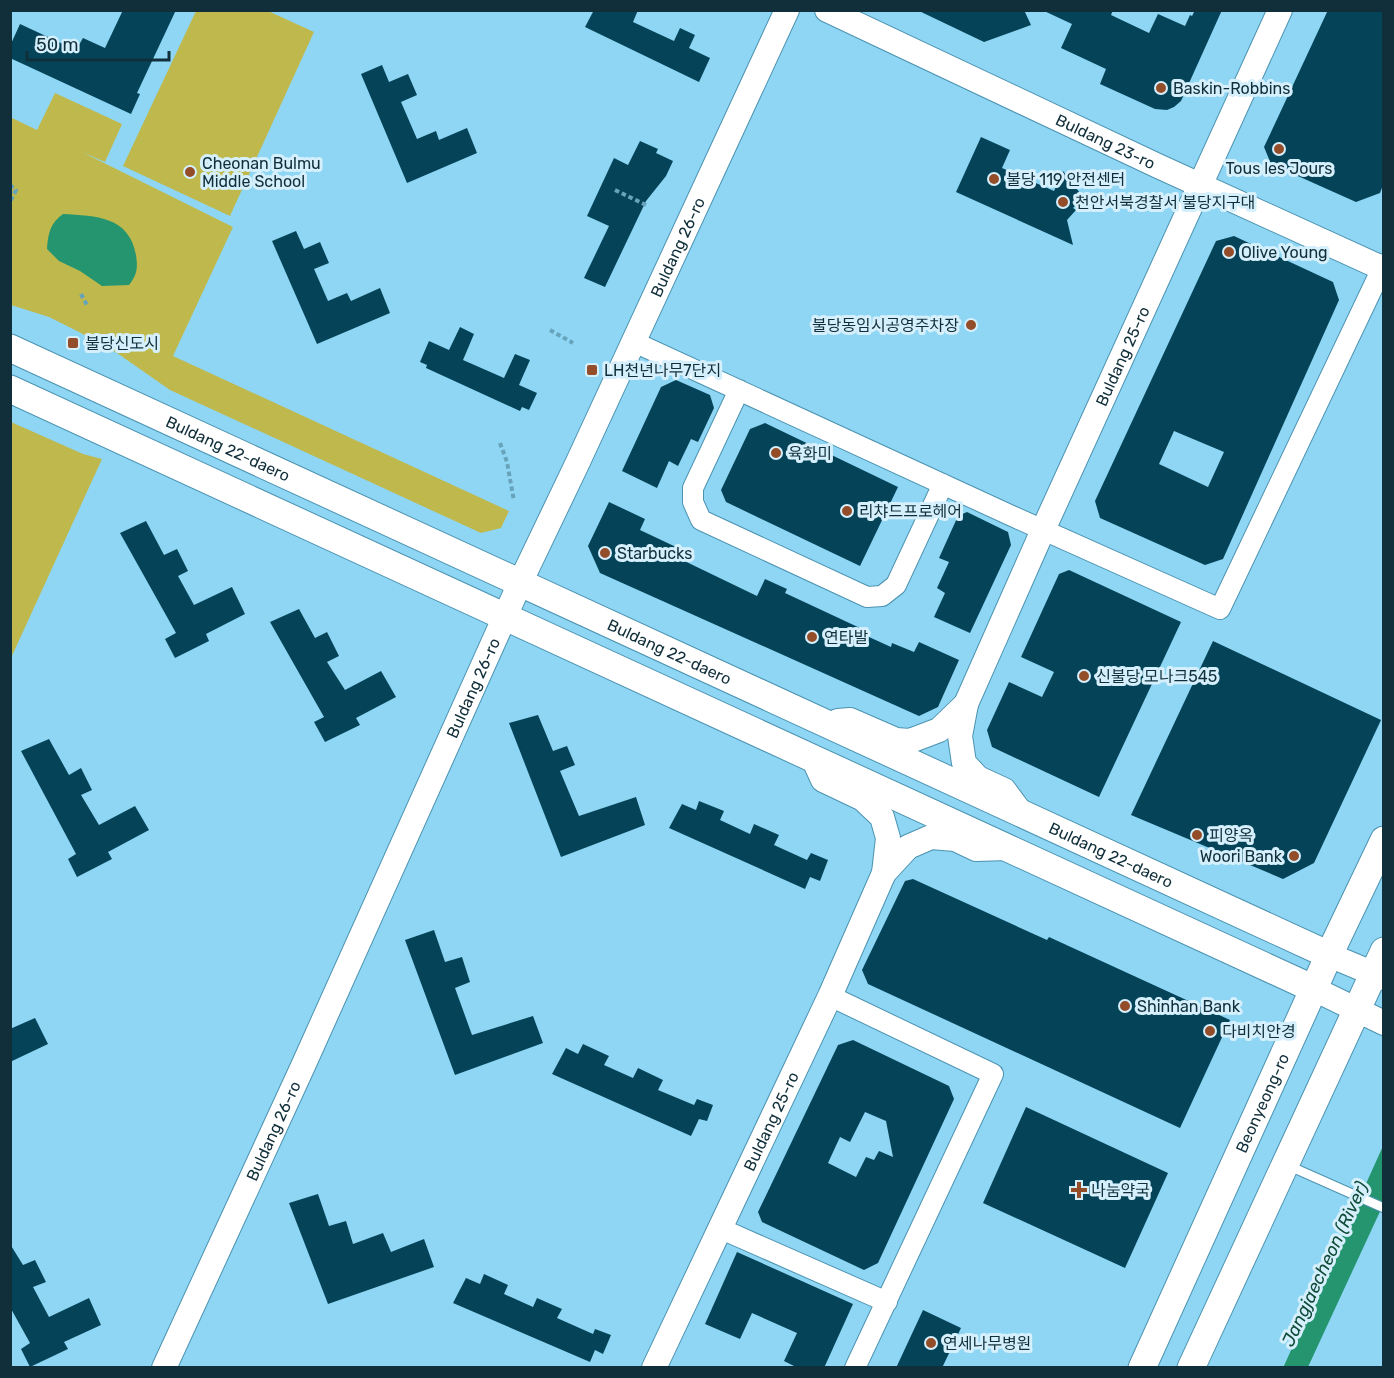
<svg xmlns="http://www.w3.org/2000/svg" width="1394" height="1378" viewBox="0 0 1394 1378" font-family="Rubik,'Noto Sans KR',sans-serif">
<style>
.green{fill:#bfb94d}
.water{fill:#259570}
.building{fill:#054458;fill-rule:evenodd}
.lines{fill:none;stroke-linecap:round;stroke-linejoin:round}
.service-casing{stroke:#4c93b0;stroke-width:11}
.minor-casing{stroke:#4c93b0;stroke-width:22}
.tertiary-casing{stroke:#4c93b0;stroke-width:26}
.secondary-casing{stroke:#4c93b0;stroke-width:29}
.path{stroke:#67a3bb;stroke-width:4;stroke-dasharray:4.5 3;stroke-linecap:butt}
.service{stroke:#fff;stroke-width:9}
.minor{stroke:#fff;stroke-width:20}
.tertiary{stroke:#fff;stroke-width:24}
.secondary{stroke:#fff;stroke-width:27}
.poi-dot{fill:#944d29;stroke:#d5f0fc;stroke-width:2}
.labels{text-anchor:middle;stroke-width:6;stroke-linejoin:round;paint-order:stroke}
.poi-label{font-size:16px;fill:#102f3a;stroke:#d5f0fc;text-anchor:start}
.street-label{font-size:16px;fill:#102f3a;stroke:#d5f0fc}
.water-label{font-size:18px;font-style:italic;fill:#114c38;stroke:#d5f0fc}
</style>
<rect width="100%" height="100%" fill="#8ed6f4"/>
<path class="green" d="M 196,11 L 268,11 L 314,32 L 230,216 L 123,166 Z
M 55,93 L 122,124 L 105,162 L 82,152 L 233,227 L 173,356 L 509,511 L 501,528 L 481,533 L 170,390 L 117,353 L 79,332 L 49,317 L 11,305 L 10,117 L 37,130 Z
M 11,422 L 83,454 L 102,459 L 11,658 Z"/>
<path class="water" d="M 63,214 C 96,216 129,216 136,255 C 138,268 137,275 129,285 L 102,286 L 80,271 L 59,261 L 47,249 C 48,234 50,223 63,214 Z
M 1383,1146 L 1383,1205 L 1308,1367 L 1283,1368 Z"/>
<path class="building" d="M 123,10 L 176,10 L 137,93 L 140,94 L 131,114 L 10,58 L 10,46 L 20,24 L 76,50 L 83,38 L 105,48 Z
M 594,10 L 638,10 L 633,22 L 674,41 L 680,28 L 695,35 L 689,48 L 710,58 L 699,82 L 585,27 Z
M 917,10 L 1024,10 L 1031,25 L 984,42 Z
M 1042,10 L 1113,10 L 1111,15 L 1149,33 L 1158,14 L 1185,26 L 1190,15 L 1192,16 L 1195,10 L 1222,10 L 1181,101 L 1174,107 L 1167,110 L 1155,109 L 1100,84 L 1106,69 L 1061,48 L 1072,24 Z
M 1328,10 L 1383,10 L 1383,185 L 1380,193 L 1356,202 L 1271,164 L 1264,147 Z
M 382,65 L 389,82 L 408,74 L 417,95 L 401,102 L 417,139 L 436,131 L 439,140 L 467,128 L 477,153 L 407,183 L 361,74 Z
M 981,137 L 1010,150 L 1002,168 L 1054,191 L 1063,171 L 1083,197 L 1073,208 L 1076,210 L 1067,220 L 1073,245 L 956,192 Z
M 640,141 L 658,149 L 656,153 L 673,161 L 666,176 L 646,201 L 605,287 L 584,278 L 609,226 L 587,216 L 614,158 L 628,165 Z
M 296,231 L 304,249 L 320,242 L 329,263 L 314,269 L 328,301 L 347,293 L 351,301 L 380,288 L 390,313 L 317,344 L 272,241 Z
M 1234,236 L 1333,282 L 1339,300 L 1223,559 L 1205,565 L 1100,518 L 1095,501 L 1216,241 ZM 1174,431 L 1224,452 L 1208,487 L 1159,464 Z
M 460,327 L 474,334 L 463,360 L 504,378 L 515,354 L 530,360 L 519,385 L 537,393 L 529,410 L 522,407 L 520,411 L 426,368 L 427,365 L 420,362 L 429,341 L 449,350 Z
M 676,380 L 710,395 L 714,408 L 698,442 L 691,439 L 678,466 L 669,461 L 657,488 L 622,471 L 661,387 Z
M 765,423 L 898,487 L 860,566 L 726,502 L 721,490 L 750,429 Z
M 609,502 L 645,519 L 640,530 L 676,547 L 672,555 L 757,596 L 765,579 L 787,589 L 785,593 L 860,628 L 858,632 L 891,647 L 892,643 L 914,652 L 919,642 L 959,660 L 938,707 L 919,716 L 600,573 L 588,546 Z
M 967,512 L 1008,532 L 1011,545 L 970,633 L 934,617 L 945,593 L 937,588 L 949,562 L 939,558 L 958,516 Z
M 146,521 L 164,555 L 177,549 L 188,571 L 178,576 L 194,605 L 232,587 L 245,614 L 206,634 L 209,641 L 175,658 L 165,639 L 176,633 L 120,533 Z
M 1069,570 L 1181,622 L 1099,797 L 992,747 L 987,730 L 1009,682 L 1042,697 L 1054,672 L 1021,657 L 1059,574 Z
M 299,609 L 315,638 L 327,632 L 339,656 L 327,662 L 345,690 L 381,671 L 396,697 L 356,718 L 360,725 L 325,742 L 314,722 L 324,717 L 270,622 Z
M 1213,641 L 1381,720 L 1314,863 L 1283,879 L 1131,815 Z
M 538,715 L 553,751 L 567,746 L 575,765 L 560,771 L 579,816 L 636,797 L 645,825 L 561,857 L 509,723 Z
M 49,739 L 69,775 L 81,768 L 92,790 L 81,795 L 99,825 L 135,806 L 149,830 L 108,852 L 112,859 L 77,877 L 68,859 L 76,854 L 21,751 Z
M 699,801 L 724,811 L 720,820 L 750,834 L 754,824 L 779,835 L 774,845 L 807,860 L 811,853 L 828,860 L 820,881 L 810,877 L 805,889 L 669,828 L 682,804 L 696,810 Z
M 913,879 L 1047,940 L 1049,937 L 1230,1020 L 1180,1128 L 868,984 L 862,970 L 905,881 Z
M 434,930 L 445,962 L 462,957 L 470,982 L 455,988 L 472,1035 L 533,1016 L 543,1043 L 455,1075 L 405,940 Z
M 35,1018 L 48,1044 L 10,1062 L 10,1029 Z
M 853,1040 L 949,1086 L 954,1099 L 878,1263 L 864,1270 L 762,1222 L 758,1212 L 838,1045 ZM 865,1112 L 886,1121 L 893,1157 L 879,1151 L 874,1160 L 866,1157 L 856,1177 L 828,1163 L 840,1137 L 850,1142 Z
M 583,1044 L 609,1056 L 604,1065 L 633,1078 L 638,1068 L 663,1080 L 658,1090 L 694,1105 L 697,1099 L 713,1105 L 707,1121 L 699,1119 L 691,1136 L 552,1074 L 566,1048 L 578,1054 Z
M 1026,1107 L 1168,1173 L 1125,1268 L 983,1203 Z
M 318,1194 L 329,1226 L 346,1221 L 353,1244 L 383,1233 L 391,1252 L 424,1239 L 434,1267 L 328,1304 L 289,1203 Z
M 10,1244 L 23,1265 L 35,1260 L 46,1282 L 33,1287 L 49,1317 L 89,1298 L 101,1325 L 64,1342 L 68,1349 L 30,1367 L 21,1349 L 30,1343 L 10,1307 Z
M 737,1252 L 853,1304 L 824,1368 L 798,1368 L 784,1361 L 797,1333 L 752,1313 L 740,1339 L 705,1324 Z
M 484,1274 L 508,1285 L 504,1294 L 533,1307 L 537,1298 L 562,1309 L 557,1318 L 593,1334 L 595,1329 L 611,1335 L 603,1354 L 595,1350 L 590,1362 L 453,1303 L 466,1278 L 480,1284 Z
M 923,1310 L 961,1328 L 942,1368 L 896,1368 Z"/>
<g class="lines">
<defs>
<path id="service" d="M 1287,1165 L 1384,1208"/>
<path id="minor" d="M 634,342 L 1012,516 L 1220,609 L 1384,264
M 739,390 L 693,488 L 693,502 L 701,520 L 867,597 L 882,596 L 896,585 L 943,484
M 830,996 L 993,1074 L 855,1368
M 719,1228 L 887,1302"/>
<g id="tertiary">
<path id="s1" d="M 827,10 L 1158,166 L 1384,269"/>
<path d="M 838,721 L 850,720 L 896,740 L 910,741 L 939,730 L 966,704"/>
<path id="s2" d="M 1021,813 L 1004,790 L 978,778 L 964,763 L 960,736 L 966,704 L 1043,530 L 1280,10"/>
<path d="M 884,873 L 908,847 L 931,837 L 955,839 L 976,849 L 1007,848"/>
<path d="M 1329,955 L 1384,978"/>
<path d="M 1314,989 L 1384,1023"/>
<path id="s3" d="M 164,1368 L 303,1066 L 520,583 L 577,464 L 787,10"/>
<path id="s4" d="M 654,1368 L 830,996 L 884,873 L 888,838 L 882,817 L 863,799 L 823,780 L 813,758"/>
</g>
<g id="secondary">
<path id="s5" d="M 10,348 L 1329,955"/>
<path d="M 10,389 L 1314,989"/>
<path id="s6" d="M 1142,1368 L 1329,955 L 1384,840"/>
<path d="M 1191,1368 L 1384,951"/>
</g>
</defs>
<use href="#service" class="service-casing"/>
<use href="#minor" class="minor-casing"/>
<use href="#tertiary" class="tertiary-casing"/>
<use href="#secondary" class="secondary-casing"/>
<path class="path" d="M 10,185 L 16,190 L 10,202
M 615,190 L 646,205
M 81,294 L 88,307
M 550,330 L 573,343
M 500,443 L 507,462 L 514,501"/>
<use href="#service" class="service"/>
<use href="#minor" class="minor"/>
<use href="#tertiary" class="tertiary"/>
<use href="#secondary" class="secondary"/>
</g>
<g class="poi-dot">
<circle cx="1161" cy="88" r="6"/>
<circle cx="1279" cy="149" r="6"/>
<circle cx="190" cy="172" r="6"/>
<circle cx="994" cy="179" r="6"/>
<circle cx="1063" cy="202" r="6"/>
<circle cx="1229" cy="252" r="6"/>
<circle cx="971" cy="325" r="6"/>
<rect x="67" y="337" width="12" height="12" rx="3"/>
<rect x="586" y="364" width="12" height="12" rx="3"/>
<circle cx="776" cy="453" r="6"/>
<circle cx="847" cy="511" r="6"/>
<circle cx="605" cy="553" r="6"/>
<circle cx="812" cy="637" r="6"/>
<circle cx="1084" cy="676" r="6"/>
<circle cx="1197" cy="835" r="6"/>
<circle cx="1294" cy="856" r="6"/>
<circle cx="1125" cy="1006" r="6"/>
<circle cx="1210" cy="1031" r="6"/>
<path d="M1076 1181h6v6h6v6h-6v6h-6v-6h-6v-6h6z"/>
<circle cx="931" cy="1343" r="6"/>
</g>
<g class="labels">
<g class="poi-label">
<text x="1173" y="94">Baskin-Robbins</text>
<text x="202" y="169">Cheonan Bulmu<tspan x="202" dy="18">Middle School</tspan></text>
<text x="1279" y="174" text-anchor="middle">Tous les Jours</text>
<text x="1006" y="185">불당 119 안전센터</text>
<text x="1075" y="208">천안서북경찰서 불당지구대</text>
<text x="1241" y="258">Olive Young</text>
<text x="959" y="331" text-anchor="end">불당동임시공영주차장</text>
<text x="85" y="349">불당신도시</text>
<text x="604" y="376">LH천년나무7단지</text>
<text x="788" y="459">육화미</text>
<text x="859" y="517">리챠드프로헤어</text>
<text x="617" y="559">Starbucks</text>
<text x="824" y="643">연타발</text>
<text x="1096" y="682">신불당 모나크545</text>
<text x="1209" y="841">피양옥</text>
<text x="1282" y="862" text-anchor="end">Woori Bank</text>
<text x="1137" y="1012">Shinhan Bank</text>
<text x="1222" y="1037">다비치안경</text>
<text x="1091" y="1196">나눔약국</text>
<text x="943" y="1349">연세나무병원</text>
</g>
<g class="street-label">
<text dy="6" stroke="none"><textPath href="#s1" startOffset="308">Buldang 23-ro</textPath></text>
<text dy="6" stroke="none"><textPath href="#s3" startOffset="1233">Buldang 26-ro</textPath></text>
<text dy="6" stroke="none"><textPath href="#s2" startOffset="519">Buldang 25-ro</textPath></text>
<text dy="6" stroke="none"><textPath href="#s5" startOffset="240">Buldang 22-daero</textPath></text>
<text dy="6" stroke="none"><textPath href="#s5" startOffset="726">Buldang 22-daero</textPath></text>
<text dy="6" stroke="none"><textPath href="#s3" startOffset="747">Buldang 26-ro</textPath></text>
<text dy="6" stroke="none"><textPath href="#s5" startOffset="1212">Buldang 22-daero</textPath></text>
<text dy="6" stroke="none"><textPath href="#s6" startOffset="291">Beonyeong-ro</textPath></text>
<text dy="6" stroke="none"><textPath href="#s4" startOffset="273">Buldang 25-ro</textPath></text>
<text dy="6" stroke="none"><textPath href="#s3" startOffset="261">Buldang 26-ro</textPath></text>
</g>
<g class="water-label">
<text transform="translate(1325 1264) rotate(-65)" y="6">Jangjaecheon (River)</text>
</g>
</g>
<rect width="1394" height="1378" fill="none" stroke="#102f3a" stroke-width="24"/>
<path d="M27 51v9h142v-9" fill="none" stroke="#102f3a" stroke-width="3"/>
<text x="36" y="51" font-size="18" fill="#102f3a" stroke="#d5f0fc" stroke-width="4.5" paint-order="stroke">50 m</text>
</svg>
